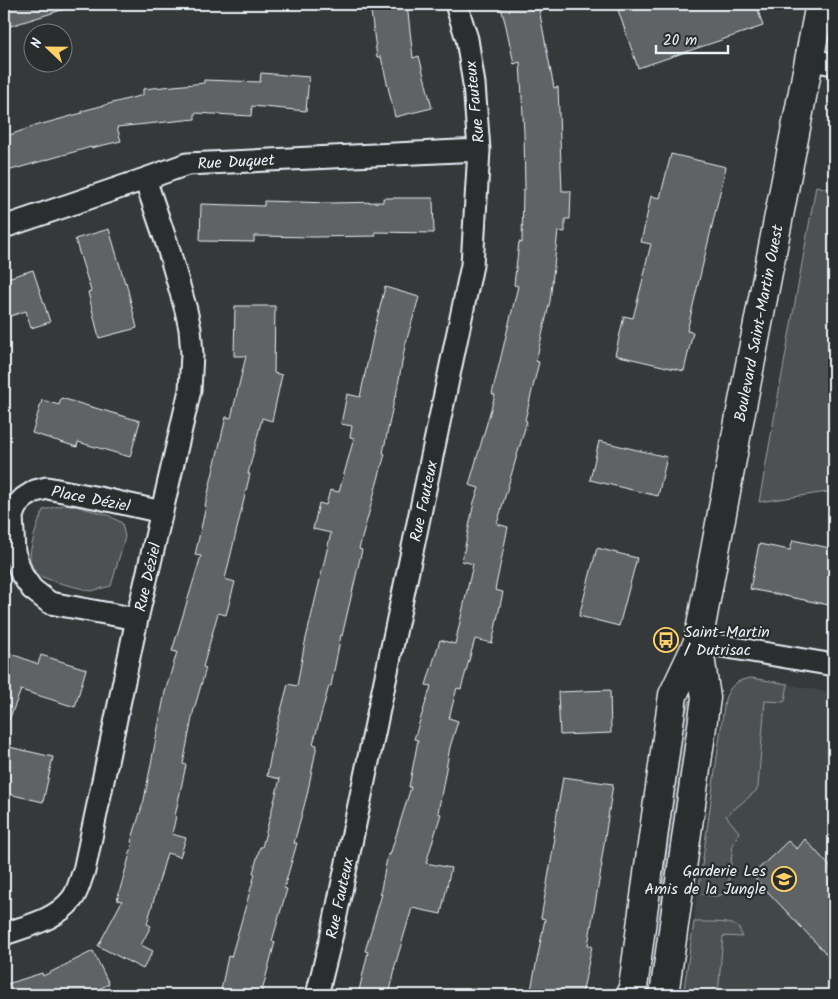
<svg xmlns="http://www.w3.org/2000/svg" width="838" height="999" viewBox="0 0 838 999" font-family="Kalam,sans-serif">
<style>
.built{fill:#424647}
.green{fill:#4d5152;stroke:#9aa1a5}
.building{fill:#5f6365;stroke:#e8f1f8}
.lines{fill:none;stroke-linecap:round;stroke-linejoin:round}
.minor-casing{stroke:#e8f1f8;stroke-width:25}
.secondary-casing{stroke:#e8f1f8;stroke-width:31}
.minor{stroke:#2a2d2e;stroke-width:21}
.secondary{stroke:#2a2d2e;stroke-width:28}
.labels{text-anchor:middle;stroke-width:4.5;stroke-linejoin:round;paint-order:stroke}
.street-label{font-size:16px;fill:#e8f1f8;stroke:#2a2d2e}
.poi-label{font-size:16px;fill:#e8f1f8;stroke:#2a2d2e;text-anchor:start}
</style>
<rect width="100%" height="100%" fill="#35393a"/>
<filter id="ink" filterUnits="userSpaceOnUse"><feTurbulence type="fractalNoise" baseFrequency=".02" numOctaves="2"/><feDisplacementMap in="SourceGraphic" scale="10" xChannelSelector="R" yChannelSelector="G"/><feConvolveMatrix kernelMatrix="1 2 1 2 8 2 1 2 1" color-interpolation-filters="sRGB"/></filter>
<g filter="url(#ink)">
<path class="built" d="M 751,678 L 834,693 L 834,806 L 831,808 L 834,812 L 834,995 L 683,995 L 725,699 L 729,689 L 735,683 L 743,679 Z"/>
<path class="green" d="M 816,186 L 834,190 L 834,491 L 759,502 Z
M 68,504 L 108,515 L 122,523 L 125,537 L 111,586 L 91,591 L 56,582 L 37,575 C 35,571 31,565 30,561 C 28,551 39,520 43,510 Z
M 751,678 L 788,684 L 785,701 L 783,702 L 765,701 L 758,787 L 756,791 L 726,816 L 739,832 L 733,845 L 728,889 C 720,900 710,895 698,894 L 725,699 C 730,686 736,680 751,678 Z
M 690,700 L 698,700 L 666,927 L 659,926 L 678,740 L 681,724 Z
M 694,922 C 704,922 728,921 736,926 C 740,928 741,932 742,937 L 723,936 L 718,995 L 683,995 Z"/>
<path class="building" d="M 4,4 L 68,4 L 68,8 L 4,28 Z
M 370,4 L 407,4 L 413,58 L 419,56 L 432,108 L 395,117 L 381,57 L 377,57 Z
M 500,4 L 538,4 L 554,88 L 558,87 L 562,191 L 571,191 L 570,219 L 565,219 L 565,232 L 558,231 L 550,301 L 536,361 L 539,362 L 525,420 L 527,421 L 497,524 L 508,527 L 495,590 L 503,592 L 492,643 L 475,639 L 461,689 L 457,688 L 449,718 L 458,721 L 450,747 L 438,813 L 441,814 L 426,863 L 451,868 L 441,914 L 412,908 L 394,969 L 395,970 L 389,995 L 358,995 L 368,952 L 365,951 L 382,894 L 380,894 L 388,854 L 390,855 L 411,787 L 409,787 L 418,740 L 414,739 L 431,686 L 426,685 L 440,640 L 455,644 L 473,564 L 462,561 L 474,502 L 479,488 L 469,485 L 495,395 L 492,394 L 518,286 L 514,285 L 519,242 L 522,243 L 523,190 L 525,190 L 524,133 L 520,62 L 514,64 L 506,26 Z
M 616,4 L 756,4 L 763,26 L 638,68 Z
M 261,73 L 309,77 L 306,111 L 252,106 L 251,116 L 195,113 L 195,119 L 117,127 L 121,141 L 91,148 L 91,147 L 4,172 L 4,137 L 35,126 L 82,113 L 82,111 L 143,95 L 143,89 L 204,83 L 204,80 L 260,82 Z
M 671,154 L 726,167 L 687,331 L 693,332 L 684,371 L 615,355 L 624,316 L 633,318 L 646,267 L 645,267 L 651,244 L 641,242 L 646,220 L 651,196 L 660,198 Z
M 383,198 L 433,198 L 434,233 L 375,232 L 376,236 L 314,237 L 254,236 L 254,242 L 200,241 L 201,204 L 264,206 L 264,201 L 330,203 L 383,202 Z
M 109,229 L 125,283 L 126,282 L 137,328 L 99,338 L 88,292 L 91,291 L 75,239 Z
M 33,270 L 50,322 L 31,328 L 26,311 L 4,318 L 4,279 Z
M 385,287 L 419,297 L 405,346 L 396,396 L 395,396 L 383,453 L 385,454 L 359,549 L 362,550 L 342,636 L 341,635 L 331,686 L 329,686 L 313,744 L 317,745 L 307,795 L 294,843 L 297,843 L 284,888 L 287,889 L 272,941 L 275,942 L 261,995 L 220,995 L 228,956 L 231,957 L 255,874 L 253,873 L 260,847 L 262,847 L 280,779 L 267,776 L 274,737 L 288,684 L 297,686 L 304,647 L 331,533 L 313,529 L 319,503 L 326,505 L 330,490 L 339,492 L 354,438 L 350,437 L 352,426 L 341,424 L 347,394 L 360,397 L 375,327 Z
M 235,306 L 275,306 L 274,373 L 282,375 L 272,421 L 262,418 L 248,474 L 250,474 L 225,579 L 235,582 L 226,615 L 218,613 L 203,667 L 206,668 L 193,713 L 183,764 L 186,765 L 175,816 L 176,816 L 172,834 L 186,838 L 180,857 L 167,853 L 147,924 L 151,926 L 141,945 L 153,951 L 143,969 L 98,946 L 122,901 L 117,900 L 133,843 L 131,842 L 144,800 L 165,692 L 177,652 L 172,651 L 201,556 L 195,555 L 206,506 L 205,506 L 226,417 L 231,418 L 246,356 L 234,356 Z
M 61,398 L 140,421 L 130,457 L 78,442 L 77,447 L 32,433 L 42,400 L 59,405 Z
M 599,441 L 667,457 L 658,496 L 590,480 Z
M 793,540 L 834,549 L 834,606 L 750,589 L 759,544 L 790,550 Z
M 597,548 L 637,558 L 619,626 L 579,616 Z
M 4,651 L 38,664 L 41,655 L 86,669 L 75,707 L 21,690 L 5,730 L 4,730 Z
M 610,690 L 611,733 L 560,735 L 558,692 Z
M 9,747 L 53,757 L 43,802 L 4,793 L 4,770 Z
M 563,777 L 613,784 L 601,864 L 602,864 L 588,945 L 592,946 L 582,995 L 530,995 L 545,919 L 541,918 L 555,838 L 553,838 Z
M 805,839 L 834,871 L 834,962 L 752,875 L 788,841 L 797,849 Z
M 93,951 L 109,984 L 87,995 L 4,995 L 4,985 L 42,973 L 43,976 Z"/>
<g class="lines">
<defs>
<path id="minor" d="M 810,60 L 834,64
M 4,227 L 145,179 L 187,164 L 479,150
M 137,619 L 50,603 L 32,589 L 22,575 L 14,552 L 12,516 L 16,506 L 24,498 L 35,491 L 47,488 L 99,498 L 162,512
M 698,642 L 834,665
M 4,934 C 27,926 56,920 72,899 C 78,892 80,880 84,871 L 137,619 L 190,390 L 192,354 L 190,329 L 186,310 L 167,244 L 145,179
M 317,995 L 332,934 L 472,265 L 479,150 L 474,84 L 467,39 L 456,4"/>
<path id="secondary" d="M 632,995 L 650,859 L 673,695 L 698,642 L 738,427 L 820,4
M 664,995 L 706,698 L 698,642"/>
</defs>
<use href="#minor" class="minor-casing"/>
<use href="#secondary" class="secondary-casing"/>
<use href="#minor" class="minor"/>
<use href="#secondary" class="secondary"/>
</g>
</g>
<defs>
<symbol id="bus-ring" viewBox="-11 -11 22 22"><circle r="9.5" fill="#2a2d2e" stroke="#ffd166" stroke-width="1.5"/><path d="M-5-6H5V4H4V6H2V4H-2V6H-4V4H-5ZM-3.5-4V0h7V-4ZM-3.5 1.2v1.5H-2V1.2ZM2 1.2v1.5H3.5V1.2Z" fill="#ffd166"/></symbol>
<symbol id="school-ring" viewBox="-11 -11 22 22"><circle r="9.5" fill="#2a2d2e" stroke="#ffd166" stroke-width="1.5"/><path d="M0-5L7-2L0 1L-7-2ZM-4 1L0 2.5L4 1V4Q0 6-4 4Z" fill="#ffd166"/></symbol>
</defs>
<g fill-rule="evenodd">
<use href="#bus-ring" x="652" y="626" width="28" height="28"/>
<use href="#school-ring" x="770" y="865" width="28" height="28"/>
</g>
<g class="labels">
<g class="street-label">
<text transform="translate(474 102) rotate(-96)" y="6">Rue Fauteux</text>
<text transform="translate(236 161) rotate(-3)" y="6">Rue Duquet</text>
<text transform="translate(758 323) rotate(-79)" y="6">Boulevard Saint-Martin Ouest</text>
<text transform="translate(91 498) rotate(11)" y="6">Place Déziel</text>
<text transform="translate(423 501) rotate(-78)" y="6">Rue Fauteux</text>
<text transform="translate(147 577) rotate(-77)" y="6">Rue Déziel</text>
<text transform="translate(339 898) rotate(-78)" y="6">Rue Fauteux</text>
</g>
<g class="poi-label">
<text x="684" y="637">Saint-Martin<tspan x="684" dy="18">/ Dutrisac</tspan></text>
<text x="766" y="876" text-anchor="end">Garderie Les<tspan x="766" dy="18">Amis de la Jungle</tspan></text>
</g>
</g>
<rect width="838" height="999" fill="none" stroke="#2a2d2e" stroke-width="20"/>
<rect x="10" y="10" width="818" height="979" fill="none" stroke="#e8f1f8" stroke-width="2" filter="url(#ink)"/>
<g transform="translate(48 48) rotate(292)"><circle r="24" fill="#2a2d2e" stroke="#767b7f"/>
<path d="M0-4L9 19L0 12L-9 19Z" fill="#ffd166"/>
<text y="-8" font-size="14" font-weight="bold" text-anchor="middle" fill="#e8f1f8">N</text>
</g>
<path d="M656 45v8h72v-8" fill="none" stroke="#e8f1f8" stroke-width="2.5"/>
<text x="663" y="45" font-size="15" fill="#e8f1f8" stroke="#2a2d2e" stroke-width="4" paint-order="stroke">20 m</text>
</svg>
